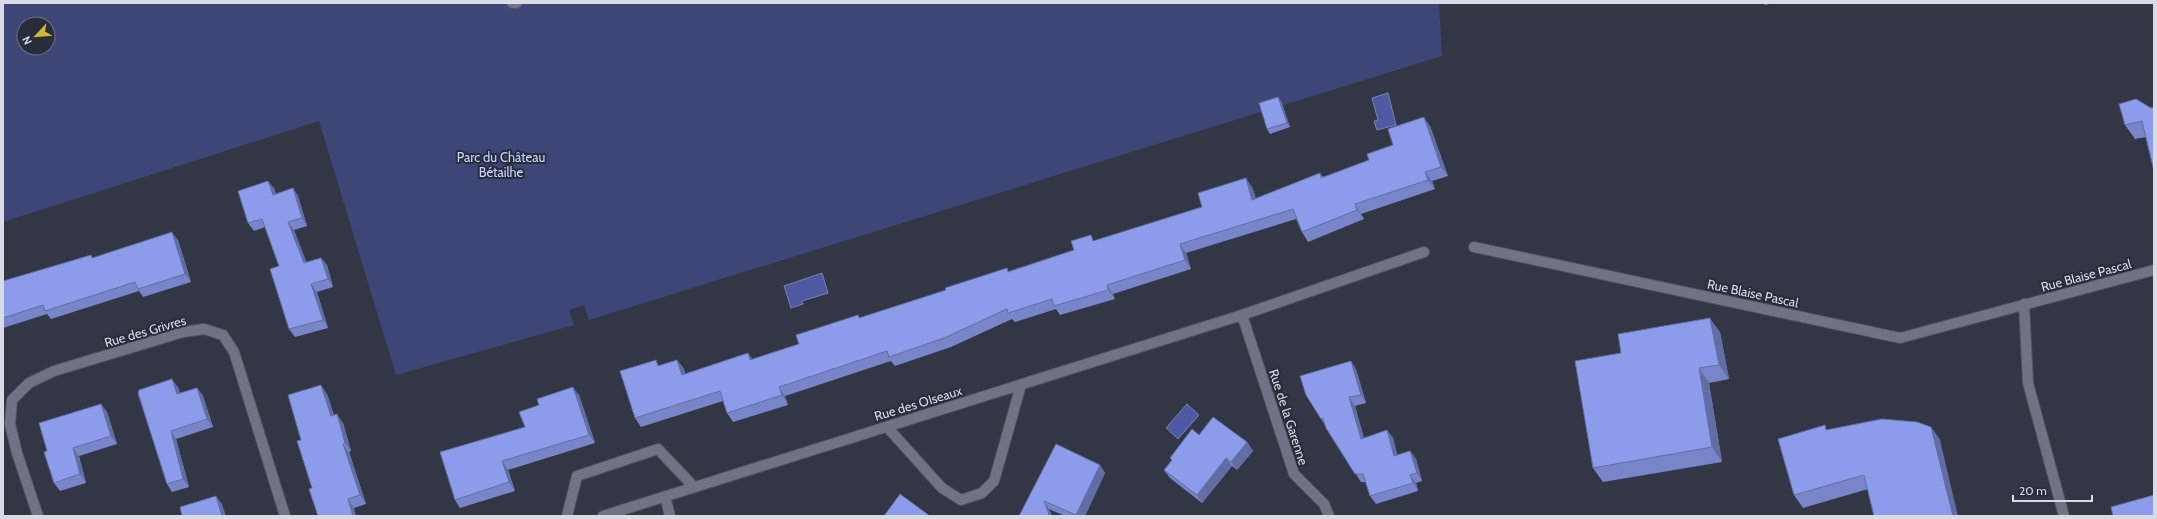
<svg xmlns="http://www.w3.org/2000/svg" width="2157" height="519" viewBox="0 0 2157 519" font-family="Cabin,sans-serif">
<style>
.green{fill:#3d4677;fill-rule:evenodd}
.water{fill:#4e5aa2;stroke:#7881b6}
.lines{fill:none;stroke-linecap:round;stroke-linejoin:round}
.lane-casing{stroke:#4f525f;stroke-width:12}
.street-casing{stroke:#4f525f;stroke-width:12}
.lane{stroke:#6f7385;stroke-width:10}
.street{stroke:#6f7385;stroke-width:10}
.wall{fill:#7886c9}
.shaded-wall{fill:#626da4}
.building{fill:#8c9cea;stroke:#626da4}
.labels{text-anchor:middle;stroke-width:4;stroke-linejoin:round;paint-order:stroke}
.park-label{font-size:13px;fill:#cbd5fe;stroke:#282c3b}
.street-label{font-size:13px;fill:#d9dbe5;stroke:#282c3b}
</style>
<rect width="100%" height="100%" fill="#323645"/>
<path class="green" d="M 3,3 L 1439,3 L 1442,56 L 589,320 L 584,305 L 569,310 L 574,325 L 396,375 L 319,121 L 3,222 ZM 24,24 L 48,24 L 48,48 L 24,48 Z"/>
<path class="water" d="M 1388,93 L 1396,125 L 1377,130 L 1374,121 L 1378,120 L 1372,98 Z
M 822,273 L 828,293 L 802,301 L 803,304 L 791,308 L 784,286 Z
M 1187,404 L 1199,415 L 1178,439 L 1166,428 Z"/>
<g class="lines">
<defs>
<path id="lane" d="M 512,3 L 517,3
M 567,516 L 577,476 L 658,449 L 694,487"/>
<path id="street" d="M 1474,247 L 1900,338 L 2154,270
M 2024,304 L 2028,383 L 2064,516
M 1242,315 L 1294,474 L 1324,504 L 1329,516
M 887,427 L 942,488 L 961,500 L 982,493 L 994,481 L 1021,385
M 665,496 L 670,516
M 38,516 L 17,453 L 10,424 L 12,400 L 29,383 L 54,371 L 183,332 L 204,329 L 223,335 L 234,352 L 285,516
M 603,516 L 1242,315 L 1424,252"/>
</defs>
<use href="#lane" class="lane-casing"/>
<use href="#street" class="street-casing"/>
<use href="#lane" class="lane"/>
<use href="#street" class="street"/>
</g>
<path class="wall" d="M 1764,3 L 1773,3 L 1765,5 Z
M 1278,97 L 1281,101 L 1290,127 L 1270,134 L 1267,129 Z
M 2136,99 L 2146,137 L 2135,139 L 2125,125 Z
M 1430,126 L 1448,176 L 1432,181 L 1435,189 L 1361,214 L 1364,219 L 1308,242 L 1302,232 L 1296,219 L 1186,253 L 1191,269 L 1113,294 L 1115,299 L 1060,315 L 1056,309 L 1015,322 L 1012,319 L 951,347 L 895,366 L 891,361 L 785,396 L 788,405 L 733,422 L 727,413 L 723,401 L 641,427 L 635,418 L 660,365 L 677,360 L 684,369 L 685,374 L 748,353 L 752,359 L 799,344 L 858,315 L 860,318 L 1009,271 L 1074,250 L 1095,241 L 1202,207 L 1252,187 L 1256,198 L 1320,173 L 1323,177 L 1369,160 L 1393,145 Z
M 274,188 L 276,194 L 293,188 L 298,196 L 307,226 L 294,230 L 306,262 L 321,258 L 327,265 L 333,287 L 317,292 L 328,328 L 295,337 L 289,329 L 279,266 L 265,227 L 254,231 L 248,223 Z
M 178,240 L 191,282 L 143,297 L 139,291 L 51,319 L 47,314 L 3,328 L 3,281 L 93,258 Z
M 1720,332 L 1729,379 L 1709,383 L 1722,462 L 1603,482 L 1593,468 L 1621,353 Z
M 1356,369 L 1366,403 L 1355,406 L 1364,438 L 1387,430 L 1393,438 L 1397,455 L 1410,451 L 1416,459 L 1422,481 L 1416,483 L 1418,491 L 1376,504 L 1370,496 L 1366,482 L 1361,482 L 1321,419 Z
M 178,387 L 180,393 L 197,388 L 203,396 L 213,427 L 176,439 L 189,487 L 172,492 L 167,484 L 138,393 Z
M 327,394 L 334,415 L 343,423 L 351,451 L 349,452 L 366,504 L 354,508 L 312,488 L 301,440 Z
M 579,395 L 595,443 L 508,470 L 515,491 L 460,508 L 455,500 Z
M 101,404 L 107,412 L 117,444 L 79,456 L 86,483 L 60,491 L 54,483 L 47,451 Z
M 1931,427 L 1940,440 L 1868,489 L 1803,508 L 1794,495 L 1828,429 Z
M 1199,435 L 1247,442 L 1253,451 L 1237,470 L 1232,466 L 1202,503 L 1170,478 L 1164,470 L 1172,461 L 1170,458 Z
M 1100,465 L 1105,473 L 1085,516 L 1065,516 L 1049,509 L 1052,516 L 1020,516 Z"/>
<path class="shaded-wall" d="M 1278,97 L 1281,101 L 1290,127 L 1287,123 Z
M 1424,117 L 1430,126 L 1448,176 L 1441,167 Z
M 1425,172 L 1432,181 L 1435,189 L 1428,180 Z
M 1246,178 L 1252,187 L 1259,209 L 1252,200 Z
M 268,181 L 274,188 L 279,203 L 273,195 Z
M 293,188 L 298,196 L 307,226 L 302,218 Z
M 1355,204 L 1364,219 L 1357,210 Z
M 288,222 L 294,230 L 310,271 L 304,263 Z
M 172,232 L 178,240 L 191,282 L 185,274 Z
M 1180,244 L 1186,253 L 1191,269 L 1185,260 Z
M 321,258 L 327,265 L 333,287 L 328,279 Z
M 311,284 L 317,292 L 328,328 L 323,320 Z
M 1107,285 L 1113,294 L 1115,299 L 1108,290 Z
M 1710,318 L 1720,332 L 1729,379 L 1719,365 Z
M 748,353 L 754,363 L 750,360 Z
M 677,360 L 684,369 L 688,384 L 682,375 Z
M 1351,361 L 1356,369 L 1366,403 L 1361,395 Z
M 1699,368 L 1709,383 L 1722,462 L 1712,447 Z
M 172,379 L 178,387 L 182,402 L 177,394 Z
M 321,385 L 327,394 L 337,425 L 331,416 Z
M 573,387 L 579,395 L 595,443 L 589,435 Z
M 779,387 L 785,396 L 788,405 L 782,395 Z
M 197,388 L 203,396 L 213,427 L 207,419 Z
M 1349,397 L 1355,406 L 1366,447 L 1361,439 Z
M 101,404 L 107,412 L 117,444 L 111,436 Z
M 337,414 L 343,423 L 351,451 L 345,443 Z
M 1931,427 L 1940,440 L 1958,516 L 1953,516 Z
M 1387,430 L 1393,438 L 1400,464 L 1394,456 Z
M 171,431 L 176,439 L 189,487 L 183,479 Z
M 1247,442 L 1253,451 L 1237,470 L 1231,462 Z
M 343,444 L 349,452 L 366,504 L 360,495 Z
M 73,448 L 79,456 L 86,483 L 80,474 Z
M 1410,451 L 1416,459 L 1422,481 L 1417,473 Z
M 1226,458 L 1232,466 L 1202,503 L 1197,495 Z
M 502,461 L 508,470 L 515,491 L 509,482 Z
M 1100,465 L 1105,473 L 1085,516 L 1076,516 L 1076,515 Z
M 1410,475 L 1416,483 L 1418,491 L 1413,483 Z
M 216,496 L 222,504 L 226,516 L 222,516 Z
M 348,499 L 354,508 L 356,516 L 353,516 Z
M 1044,501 L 1049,509 L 1052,516 L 1048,516 Z"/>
<path class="building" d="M 1278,97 L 1287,123 L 1267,129 L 1259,103 Z
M 2136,99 L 2151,108 L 2154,107 L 2154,171 L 2142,121 L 2125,125 L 2119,104 Z
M 1424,117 L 1441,167 L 1425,172 L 1428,180 L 1355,204 L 1357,210 L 1302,232 L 1293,209 L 1180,244 L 1185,260 L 1107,285 L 1108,290 L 1054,306 L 1052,299 L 1008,313 L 1007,309 L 944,338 L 889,357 L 887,351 L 779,387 L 782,395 L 727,413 L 720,391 L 635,418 L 620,371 L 656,360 L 658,366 L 677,360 L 682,375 L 748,353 L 750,360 L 799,344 L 796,335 L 858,315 L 859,318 L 946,290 L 945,288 L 1007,268 L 1008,272 L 1074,250 L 1071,241 L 1091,235 L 1093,241 L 1202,207 L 1198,193 L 1246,178 L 1252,200 L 1320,173 L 1321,178 L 1369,160 L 1367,154 L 1393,145 L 1388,129 Z
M 268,181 L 273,195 L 293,188 L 302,218 L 288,222 L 304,263 L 321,258 L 328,279 L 311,284 L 323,320 L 289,329 L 270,269 L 279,266 L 262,219 L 248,223 L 238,191 Z
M 172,232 L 185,274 L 138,289 L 135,282 L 45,311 L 43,305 L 3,318 L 3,281 L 91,255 L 92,258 Z
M 1710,318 L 1719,365 L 1699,368 L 1712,447 L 1593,468 L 1575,361 L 1621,353 L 1618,334 Z
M 1351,361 L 1361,395 L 1349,397 L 1361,439 L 1387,430 L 1394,456 L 1410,451 L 1417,473 L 1410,475 L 1413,483 L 1370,496 L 1363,474 L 1355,474 L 1326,428 L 1323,418 L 1321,419 L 1306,395 L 1300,376 Z
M 172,379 L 177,394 L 197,388 L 207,419 L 171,431 L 183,479 L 167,484 L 138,393 L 139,390 Z
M 321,385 L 331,416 L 337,414 L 345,443 L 343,444 L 360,495 L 348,499 L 353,516 L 318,516 L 309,489 L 312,488 L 297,441 L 301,440 L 288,395 Z
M 573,387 L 589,435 L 502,461 L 509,482 L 455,500 L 440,452 L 525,427 L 519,412 L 539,405 L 537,399 Z
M 101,404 L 111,436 L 73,448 L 80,474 L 54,483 L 44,452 L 47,451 L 39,423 Z
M 1213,417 L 1247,442 L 1231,462 L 1226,458 L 1197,495 L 1164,470 L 1172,460 L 1170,458 L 1192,429 L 1199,435 Z
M 1882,419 L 1917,422 L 1931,427 L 1953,516 L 1874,516 L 1864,475 L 1794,495 L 1778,439 L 1825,425 L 1826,430 Z
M 1056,444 L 1100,465 L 1076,515 L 1044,501 L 1049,514 L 1048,516 L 1019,516 Z
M 900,494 L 930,516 L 884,516 Z
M 2154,495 L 2154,516 L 2113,516 L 2111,507 Z
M 216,496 L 222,516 L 182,516 L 180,507 Z"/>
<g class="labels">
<g class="park-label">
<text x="501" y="162">Parc du Château<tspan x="501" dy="15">Bétailhe</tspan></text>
</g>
<g class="street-label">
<text transform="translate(2086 275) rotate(-15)" y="5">Rue Blaise Pascal</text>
<text transform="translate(1753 293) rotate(12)" y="5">Rue Blaise Pascal</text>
<text transform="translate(145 331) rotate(-16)" y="5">Rue des Grivres</text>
<text transform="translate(918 403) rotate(-17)" y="5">Rue des OIseaux</text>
<text transform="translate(1289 417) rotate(72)" y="5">Rue de la Garenne</text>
</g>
</g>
<rect width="2157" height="519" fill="none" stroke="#d9dbe5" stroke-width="8"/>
<g transform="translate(36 36) rotate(244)"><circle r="19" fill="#282c3b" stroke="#6f727f"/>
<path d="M0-3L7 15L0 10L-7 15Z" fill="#d1b736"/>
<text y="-6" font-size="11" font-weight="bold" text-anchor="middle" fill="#d9dbe5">N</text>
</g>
<path d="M2013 495v6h79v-6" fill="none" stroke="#d9dbe5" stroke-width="2"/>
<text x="2019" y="495" font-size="12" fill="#d9dbe5" stroke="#282c3b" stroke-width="3" paint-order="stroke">20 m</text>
</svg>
